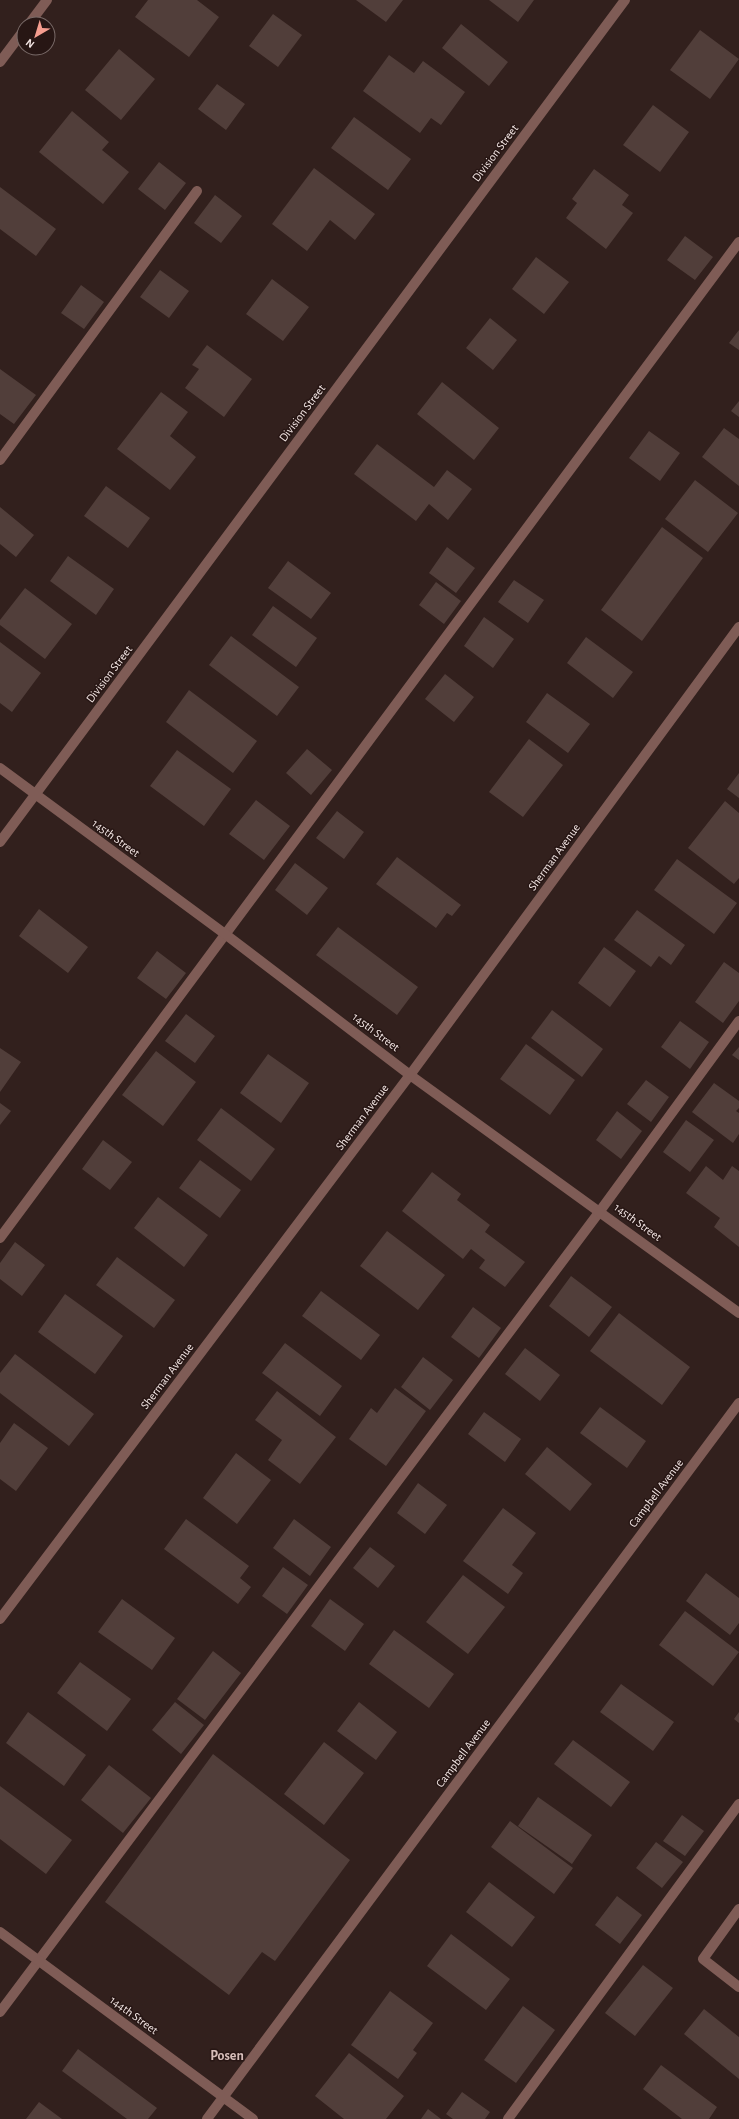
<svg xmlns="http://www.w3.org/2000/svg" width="739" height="2119" viewBox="0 0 739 2119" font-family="'Alegreya Sans',sans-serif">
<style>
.building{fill:#513e3a}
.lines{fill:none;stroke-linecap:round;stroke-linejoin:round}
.lane{stroke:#7f5c56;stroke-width:10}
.street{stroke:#7f5c56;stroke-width:10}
.labels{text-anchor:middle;stroke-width:3;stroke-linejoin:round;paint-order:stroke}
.street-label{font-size:12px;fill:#f4e7e5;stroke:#271614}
.quarter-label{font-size:14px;font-weight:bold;fill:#d6bdb9;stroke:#271614}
</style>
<rect width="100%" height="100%" fill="#32201d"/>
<path class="building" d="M 148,0 L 197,0 L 219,17 L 189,57 L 135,17 Z
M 356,0 L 403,0 L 386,22 Z
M 489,0 L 534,0 L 518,22 Z
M 273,14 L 302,35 L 278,67 L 249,46 Z
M 461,24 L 508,62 L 489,86 L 442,48 Z
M 700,30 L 739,59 L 710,99 L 670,70 Z
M 119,49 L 155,79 L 121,120 L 85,90 Z
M 389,55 L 414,73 L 423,61 L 465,92 L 441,125 L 431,118 L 420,133 L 363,91 Z
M 217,84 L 245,104 L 226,130 L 198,109 Z
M 653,105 L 689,132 L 660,172 L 623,145 Z
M 72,111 L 109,142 L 102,150 L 129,172 L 103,204 L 39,152 Z
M 354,117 L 411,159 L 388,190 L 331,148 Z
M 159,162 L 186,183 L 165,210 L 138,189 Z
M 314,168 L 375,214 L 355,240 L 330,220 L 307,251 L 272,224 Z
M 594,169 L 629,195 L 622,205 L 633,213 L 606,249 L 566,218 L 577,203 L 572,199 Z
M 0,187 L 56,229 L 36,256 L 0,229 Z
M 215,195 L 242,216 L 221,243 L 194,223 Z
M 685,236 L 713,257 L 695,280 L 667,260 Z
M 536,257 L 569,282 L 544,314 L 512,289 Z
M 160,270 L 189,291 L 169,318 L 140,297 Z
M 272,279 L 309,307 L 283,341 L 246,314 Z
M 81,285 L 104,302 L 84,329 L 61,313 Z
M 490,318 L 517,340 L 493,370 L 466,348 Z
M 739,330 L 739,350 L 729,343 Z
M 207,345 L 252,379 L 224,417 L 185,388 L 199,369 L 192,365 Z
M 0,369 L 36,395 L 14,424 L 0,414 Z
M 442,382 L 499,428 L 474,460 L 417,414 Z
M 161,392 L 188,412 L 170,436 L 196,457 L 170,490 L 117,449 Z
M 739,401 L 739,417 L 731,411 Z
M 724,428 L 739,439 L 739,486 L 702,457 Z
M 649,431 L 680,453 L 660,481 L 629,458 Z
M 377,444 L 434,487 L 447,470 L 472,489 L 448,520 L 429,504 L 416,521 L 354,474 Z
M 695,480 L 738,513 L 708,552 L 665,519 Z
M 106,486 L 150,518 L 128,548 L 84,516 Z
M 0,507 L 34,535 L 16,557 L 0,544 Z
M 662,527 L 703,558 L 642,641 L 601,610 Z
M 447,547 L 475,568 L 456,593 L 429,573 Z
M 68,556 L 114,589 L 96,615 L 50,581 Z
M 288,561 L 331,593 L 311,619 L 268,588 Z
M 514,580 L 544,600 L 528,623 L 498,602 Z
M 436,582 L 461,601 L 444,624 L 419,605 Z
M 25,588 L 72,624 L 45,659 L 0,625 L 0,620 Z
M 273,606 L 317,638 L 296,667 L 252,635 Z
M 484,617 L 514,639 L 493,668 L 464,646 Z
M 231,636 L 299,687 L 277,716 L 209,665 Z
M 586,637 L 633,672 L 613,698 L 567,663 Z
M 0,642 L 41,673 L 12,712 L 0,703 Z
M 445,674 L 474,697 L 454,722 L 425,699 Z
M 189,690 L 257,741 L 233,773 L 166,722 Z
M 547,693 L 590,724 L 568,753 L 526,722 Z
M 529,739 L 563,765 L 523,817 L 489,792 Z
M 307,749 L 332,770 L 311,795 L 286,773 Z
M 177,750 L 231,789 L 204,826 L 150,786 Z
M 739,773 L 739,798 L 727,789 Z
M 256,800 L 290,826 L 264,860 L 229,834 Z
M 725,801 L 739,813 L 739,878 L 734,884 L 688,848 Z
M 337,811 L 364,832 L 344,859 L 316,838 Z
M 397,857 L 461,905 L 452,916 L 447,913 L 436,928 L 376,884 Z
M 677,859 L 737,903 L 714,934 L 654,890 Z
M 295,863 L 328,888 L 307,915 L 275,890 Z
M 39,909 L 88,947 L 68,973 L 19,936 Z
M 637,910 L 685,945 L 671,965 L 659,956 L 651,967 L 614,940 Z
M 338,927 L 418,987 L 397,1015 L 316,955 Z
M 604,947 L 636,971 L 610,1007 L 578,983 Z
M 157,951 L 186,973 L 166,999 L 137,978 Z
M 724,962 L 739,973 L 739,1001 L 723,1023 L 695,1002 Z
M 552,1010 L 603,1049 L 582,1077 L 531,1038 Z
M 186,1014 L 215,1036 L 195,1063 L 165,1041 Z
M 680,1021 L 709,1042 L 690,1069 L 661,1047 Z
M 526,1044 L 575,1080 L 550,1115 L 500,1079 Z
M 739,1047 L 739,1060 L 732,1055 Z
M 0,1048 L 21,1062 L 0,1092 Z
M 156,1051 L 196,1082 L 163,1126 L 122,1095 Z
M 268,1054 L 309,1083 L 281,1123 L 240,1093 Z
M 646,1080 L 669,1097 L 651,1122 L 627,1104 Z
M 714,1083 L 739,1101 L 739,1108 L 736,1111 L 739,1113 L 739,1134 L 733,1143 L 692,1112 Z
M 0,1103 L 11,1111 L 0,1125 Z
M 221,1108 L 275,1149 L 251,1181 L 197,1140 Z
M 617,1111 L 642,1131 L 621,1159 L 596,1140 Z
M 686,1120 L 714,1140 L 690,1172 L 663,1152 Z
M 103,1140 L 132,1162 L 110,1190 L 82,1169 Z
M 200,1160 L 241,1190 L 220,1218 L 179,1188 Z
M 706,1166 L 723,1180 L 732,1166 L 739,1171 L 739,1247 L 714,1227 L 720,1218 L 686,1193 Z
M 432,1172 L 461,1194 L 457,1200 L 490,1225 L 485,1232 L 525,1262 L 505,1287 L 479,1268 L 485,1260 L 471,1249 L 463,1259 L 402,1211 Z
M 158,1197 L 208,1235 L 184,1267 L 134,1228 Z
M 387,1231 L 445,1275 L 418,1310 L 360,1266 Z
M 15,1242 L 45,1265 L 22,1296 L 0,1279 L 0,1263 Z
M 117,1257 L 175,1300 L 154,1328 L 96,1285 Z
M 571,1276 L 612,1307 L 589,1337 L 549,1306 Z
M 321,1291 L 380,1335 L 361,1360 L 302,1316 Z
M 65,1294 L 123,1336 L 95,1374 L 38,1332 Z
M 473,1307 L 501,1328 L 479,1358 L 451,1337 Z
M 619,1313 L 690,1367 L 662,1405 L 590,1351 Z
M 285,1343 L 342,1386 L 320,1416 L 262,1373 Z
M 525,1348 L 560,1375 L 540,1401 L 505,1374 Z
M 15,1354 L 94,1414 L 69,1446 L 0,1393 L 0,1373 Z
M 423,1357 L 453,1380 L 430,1410 L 401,1387 Z
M 395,1388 L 426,1411 L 386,1466 L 349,1439 L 371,1408 L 377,1413 Z
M 277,1391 L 336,1437 L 300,1484 L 268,1460 L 282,1440 L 255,1420 Z
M 600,1407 L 646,1441 L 627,1468 L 580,1433 Z
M 484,1412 L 521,1439 L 505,1462 L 468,1434 Z
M 14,1423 L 48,1448 L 16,1491 L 0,1479 L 0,1443 Z
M 547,1447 L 592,1484 L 570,1511 L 525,1474 Z
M 236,1453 L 271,1480 L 237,1524 L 203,1498 Z
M 418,1483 L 447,1505 L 425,1534 L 397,1513 Z
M 503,1508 L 536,1533 L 512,1565 L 523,1573 L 508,1594 L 463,1561 Z
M 186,1519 L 249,1566 L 240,1578 L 251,1587 L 238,1604 L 164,1549 Z
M 294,1519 L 331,1547 L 310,1576 L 273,1548 Z
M 370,1547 L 395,1566 L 378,1588 L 353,1568 Z
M 283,1567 L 308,1585 L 287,1614 L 262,1596 Z
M 706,1573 L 739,1598 L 739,1623 L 730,1635 L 686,1601 Z
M 463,1575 L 505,1607 L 468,1654 L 426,1622 Z
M 122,1599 L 175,1638 L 152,1670 L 98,1632 Z
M 330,1599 L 364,1624 L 345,1651 L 311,1626 Z
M 685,1611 L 739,1652 L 713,1686 L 659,1645 Z
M 394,1630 L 454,1674 L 429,1708 L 369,1664 Z
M 213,1651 L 241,1673 L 205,1720 L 177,1699 Z
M 80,1662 L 131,1699 L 107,1731 L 57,1693 Z
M 621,1684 L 674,1722 L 653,1751 L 600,1712 Z
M 175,1702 L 204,1725 L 181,1754 L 152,1730 Z
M 359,1702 L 397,1732 L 376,1760 L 337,1731 Z
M 28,1712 L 86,1755 L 64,1786 L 6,1743 Z
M 739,1712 L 739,1723 L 734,1719 Z
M 573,1740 L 630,1782 L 611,1807 L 554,1764 Z
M 324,1742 L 364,1773 L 324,1825 L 284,1794 Z
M 213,1754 L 350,1860 L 275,1961 L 262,1952 L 229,1995 L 105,1902 Z
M 109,1765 L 151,1798 L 123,1833 L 81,1800 Z
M 0,1786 L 72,1840 L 46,1874 L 0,1839 Z
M 538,1797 L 592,1835 L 572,1864 L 518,1826 Z
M 682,1815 L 704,1831 L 685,1856 L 663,1841 Z
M 510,1821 L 573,1868 L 554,1894 L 491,1847 Z
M 656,1842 L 683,1862 L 662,1888 L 636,1868 Z
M 489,1882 L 535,1917 L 512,1947 L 466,1912 Z
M 617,1896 L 642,1915 L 620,1944 L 595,1925 Z
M 451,1934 L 510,1979 L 486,2010 L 427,1966 Z
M 643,1965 L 673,1988 L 635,2036 L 605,2013 Z
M 390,1991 L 433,2023 L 413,2050 L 417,2053 L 398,2079 L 351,2045 Z
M 523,2006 L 555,2030 L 516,2083 L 484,2060 Z
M 704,2009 L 739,2037 L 739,2079 L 684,2034 Z
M 78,2049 L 157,2108 L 148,2119 L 127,2119 L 62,2071 Z
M 349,2053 L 404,2096 L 386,2119 L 344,2119 L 315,2096 Z
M 661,2065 L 717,2107 L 709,2119 L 682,2119 L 643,2089 Z
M 462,2092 L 490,2112 L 485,2119 L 453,2119 L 446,2114 Z
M 39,2102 L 62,2119 L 26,2119 Z
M 428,2109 L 441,2119 L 421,2119 Z"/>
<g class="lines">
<path class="lane" d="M 0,460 L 197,191
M 0,1238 L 739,242
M 739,1909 L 703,1959 L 739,1987
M 0,2012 L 600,1211 L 739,1021
M 508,2119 L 739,1804"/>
<path class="street" d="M 29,24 L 47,0
M 0,62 L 24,30
M 0,768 L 225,934 L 410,1075 L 739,1313
M 0,842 L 625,0
M 0,1619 L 410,1075 L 739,627
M 0,1932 L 253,2119
M 207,2119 L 739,1403"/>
</g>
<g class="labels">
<g class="street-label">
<text transform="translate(495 153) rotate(-53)" y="4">Division Street</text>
<text transform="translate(302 413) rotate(-53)" y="4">Division Street</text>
<text transform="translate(109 674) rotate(-53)" y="4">Division Street</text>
<text transform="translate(116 838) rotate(36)" y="4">145th Street</text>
<text transform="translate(554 857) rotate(-54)" y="4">Sherman Avenue</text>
<text transform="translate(376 1032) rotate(37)" y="4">145th Street</text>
<text transform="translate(362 1117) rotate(-53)" y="4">Sherman Avenue</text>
<text transform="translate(638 1222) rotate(36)" y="4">145th Street</text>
<text transform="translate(167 1376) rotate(-53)" y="4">Sherman Avenue</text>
<text transform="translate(656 1493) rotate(-53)" y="4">Campbell Avenue</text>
<text transform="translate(463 1753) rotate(-53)" y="4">Campbell Avenue</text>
<text transform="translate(134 2015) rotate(36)" y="4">144th Street</text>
</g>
<g class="quarter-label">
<text x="227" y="2060">Posen</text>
</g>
</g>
<g transform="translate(36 36) rotate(218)"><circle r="19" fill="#271614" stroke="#796a68"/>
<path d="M0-3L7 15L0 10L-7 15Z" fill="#f59d8f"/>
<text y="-6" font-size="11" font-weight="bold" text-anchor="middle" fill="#f4e7e5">N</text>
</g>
</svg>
